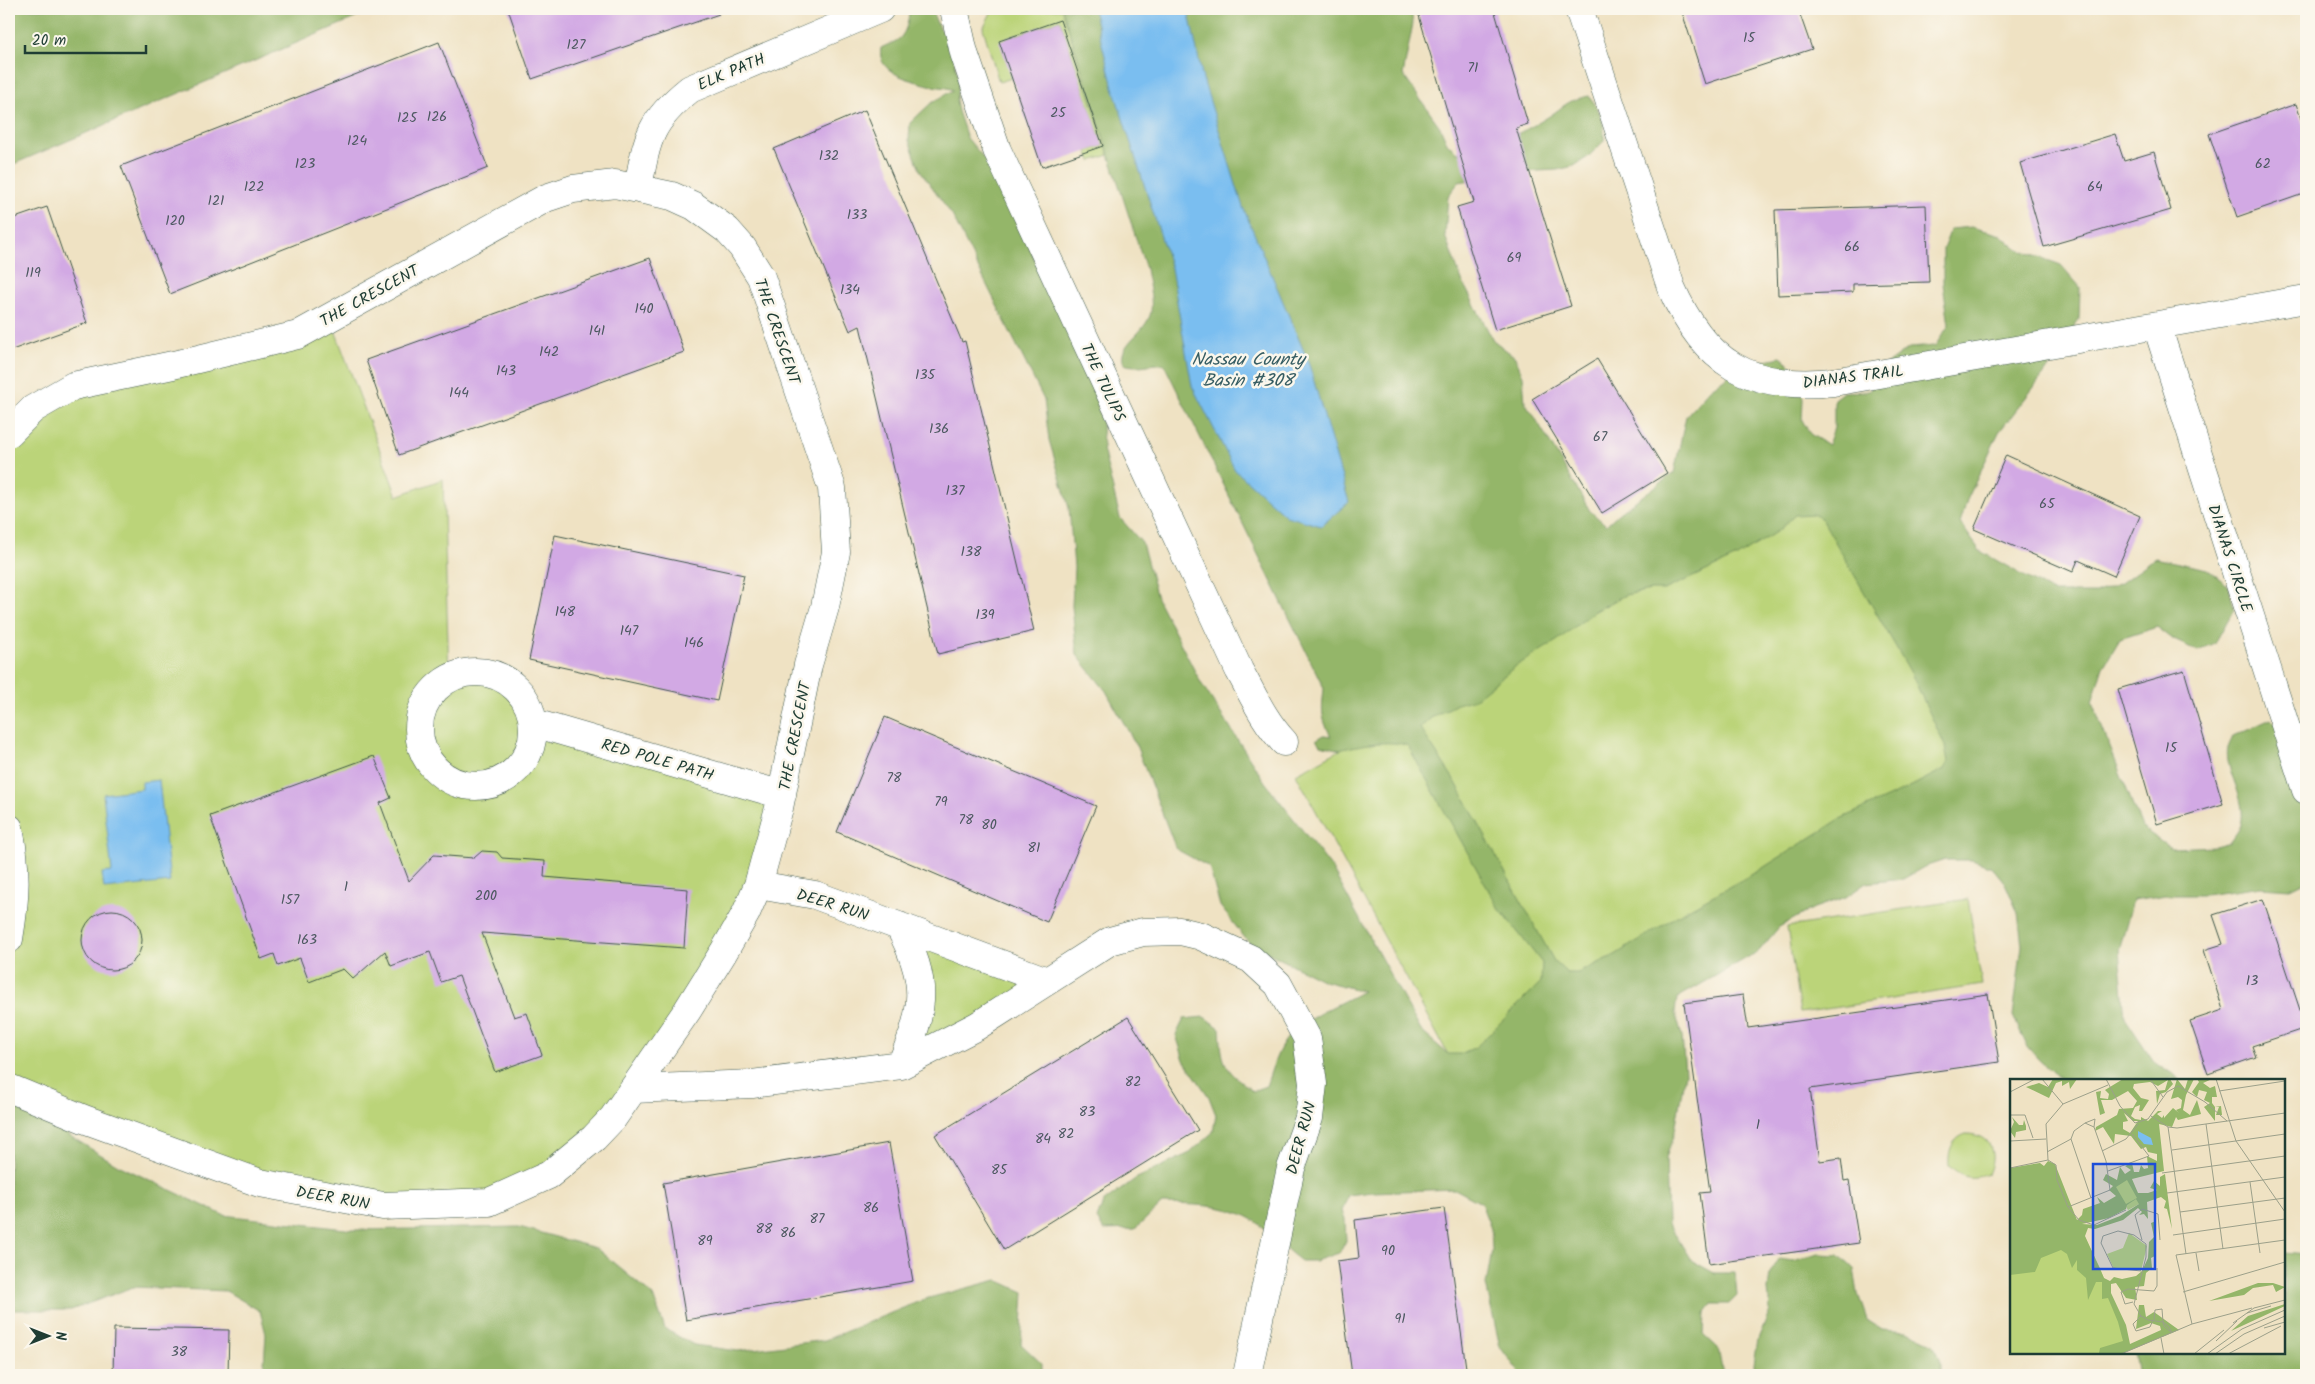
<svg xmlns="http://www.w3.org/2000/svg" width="2315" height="1384" viewBox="0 0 2315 1384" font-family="Kalam,sans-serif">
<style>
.green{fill:#bbd479;stroke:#6d8856}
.forest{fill:#94b669;stroke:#5a7a4e;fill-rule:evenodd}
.water{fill:#7abef0;stroke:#4c7e92}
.building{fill:#d2a9e4}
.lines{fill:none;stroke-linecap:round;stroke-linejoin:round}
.street-casing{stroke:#3e5649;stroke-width:29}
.street{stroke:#fff;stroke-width:28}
.labels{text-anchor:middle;stroke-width:5;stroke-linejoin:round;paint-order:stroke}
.number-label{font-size:14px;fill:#4c5860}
.street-label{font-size:16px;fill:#1f3d34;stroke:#fbf7ec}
.water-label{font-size:18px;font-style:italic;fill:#365d63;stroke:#fbf7ec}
.inset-road{fill:none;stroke:#9ca08a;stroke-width:1}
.view{fill:#1d4ed8;fill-opacity:0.15;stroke:#1d4ed8;stroke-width:2.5}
.inset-edge{fill:none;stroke:#1f3d34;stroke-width:2.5}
</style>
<rect width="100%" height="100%" fill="#fbf7ec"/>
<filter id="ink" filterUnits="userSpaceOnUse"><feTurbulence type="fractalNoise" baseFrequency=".02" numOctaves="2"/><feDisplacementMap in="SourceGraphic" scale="10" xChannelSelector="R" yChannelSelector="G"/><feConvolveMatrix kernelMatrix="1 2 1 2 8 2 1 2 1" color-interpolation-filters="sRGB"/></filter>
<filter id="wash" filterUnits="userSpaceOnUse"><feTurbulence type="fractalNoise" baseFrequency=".0096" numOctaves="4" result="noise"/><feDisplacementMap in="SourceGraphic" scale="20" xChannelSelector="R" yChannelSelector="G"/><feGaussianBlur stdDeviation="1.12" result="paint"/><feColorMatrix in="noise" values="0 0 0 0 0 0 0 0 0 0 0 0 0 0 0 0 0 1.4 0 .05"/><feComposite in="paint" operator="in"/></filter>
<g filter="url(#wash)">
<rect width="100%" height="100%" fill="#efe2c3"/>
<path class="green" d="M 993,9 L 1062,9 L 1109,155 L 1091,161 L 1087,151 L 1103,146 L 1060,20 L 1000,41 L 1012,78 L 999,82 L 983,28 Z
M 330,317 L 397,496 L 443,479 L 449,677 L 447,679 C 452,678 457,674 462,673 C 487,666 517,680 528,704 C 531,710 532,717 534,723 L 782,795 L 758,885 L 613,1118 L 489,1202 L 323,1195 L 9,1088 L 9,433 L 33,409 Z
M 1845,475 L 2006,772 L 1457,1071 L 1296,774 Z
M 1968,899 L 1982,985 L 1800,1013 L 1787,927 Z
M 899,926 L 1047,981 L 901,1065 L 916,1027 Z
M 1966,1134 C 1990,1134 1998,1153 1988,1174 C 1972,1180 1961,1178 1949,1166 C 1948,1152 1951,1139 1966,1134 Z"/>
<path class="forest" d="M 9,9 L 376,9 L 9,166 Z
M 909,9 L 931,9 L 939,28 L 949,38 L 959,80 L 956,100 L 958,111 L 967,138 L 992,168 L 1082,361 L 1095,395 L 1102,423 L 1103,449 L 1120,518 L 1142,543 L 1157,598 L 1201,683 L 1265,782 L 1331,867 L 1421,1031 L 1448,1054 L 1460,1054 L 1476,1047 L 1541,982 L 1542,963 L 1498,907 L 1408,746 C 1392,739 1356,745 1340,750 L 1321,745 L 1316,740 L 1324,735 L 1331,736 C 1320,716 1322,710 1324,688 L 1164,364 C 1150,363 1138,369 1124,364 C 1116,344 1146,334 1151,312 C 1153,298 1148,282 1146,269 L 1062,9 L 1411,9 L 1413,23 L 1403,75 L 1440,127 L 1447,143 L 1457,152 C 1489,147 1520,135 1548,117 C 1565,106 1567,100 1589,96 C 1601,111 1605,122 1604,141 L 1588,157 L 1574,166 L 1557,170 L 1518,172 L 1459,182 L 1448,196 L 1445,236 L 1462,281 L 1493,340 L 1515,357 L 1523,376 L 1525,403 L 1533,414 L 1590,511 L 1606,525 L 1619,513 L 1674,473 L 1686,416 L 1710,389 L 1745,364 L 1781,357 L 1798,371 L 1803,399 L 1802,420 L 1810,434 L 1828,445 L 1834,428 L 1834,399 L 1843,392 L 1869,391 L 1888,363 L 1909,348 L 1935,346 L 1949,325 L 1943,284 L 1943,249 L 1951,229 L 1972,227 L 2001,235 L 2017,249 L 2061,265 L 2080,287 L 2079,320 L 2045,373 L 1999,432 L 1967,500 L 1960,523 L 1980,551 L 2054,593 L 2095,593 L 2121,583 L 2155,558 L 2207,569 L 2229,586 L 2234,609 L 2215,643 L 2198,651 L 2174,640 L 2157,627 L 2120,639 L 2102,669 L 2092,702 L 2142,828 L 2171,848 L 2215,846 L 2230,842 C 2233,837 2239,831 2241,825 C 2248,798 2223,769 2228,747 C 2229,744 2231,740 2233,736 L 2271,719 L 2306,756 L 2306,881 L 2290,889 L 2261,887 L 2205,895 L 2166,895 L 2133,900 L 2119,950 L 2125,1018 L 2155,1063 L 2180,1080 L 2061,1080 L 2038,1059 L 2027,1046 L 2013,1016 L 2022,945 L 2018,913 L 2005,883 L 1992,867 L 1972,860 L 1945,860 L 1924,867 L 1903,879 L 1866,883 L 1846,897 L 1814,908 L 1779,927 L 1759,951 L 1677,998 L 1675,1012 L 1682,1036 L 1685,1073 L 1675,1130 L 1666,1158 L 1668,1223 L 1691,1260 L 1714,1273 L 1735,1273 L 1737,1296 L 1729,1304 L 1712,1304 L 1705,1313 L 1704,1335 L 1718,1348 L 1723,1375 L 1521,1375 L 1500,1347 L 1486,1285 L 1492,1250 L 1491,1229 L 1481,1203 L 1455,1189 L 1373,1192 L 1348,1195 L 1342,1211 L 1345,1220 L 1346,1241 L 1339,1253 L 1315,1261 L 1301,1261 C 1287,1251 1276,1238 1263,1227 C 1236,1203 1195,1205 1162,1204 L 1135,1229 L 1104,1230 L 1097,1219 L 1103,1203 L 1135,1179 L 1190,1153 L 1213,1132 L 1216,1115 L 1209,1097 L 1184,1060 L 1176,1035 L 1184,1019 L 1204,1017 L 1220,1028 C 1222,1067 1224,1067 1252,1091 L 1266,1086 C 1272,1070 1277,1049 1289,1036 C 1310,1015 1338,1005 1363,991 L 1324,981 L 1249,943 L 1220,906 L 1209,867 L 1176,849 L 1136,745 L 1106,691 L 1077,655 L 1072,606 L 1074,567 L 1069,508 L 1049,440 L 1044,400 L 952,215 L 920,170 L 909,140 L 910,123 L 930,104 L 953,90 C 945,86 937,88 929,85 C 910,80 876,73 881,48 C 886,45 894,43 899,39 C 907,32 909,18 909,9 ZM 1813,514 L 1822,519 L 1911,673 L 1945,746 L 1948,762 L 1944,769 L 1904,790 L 1840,819 L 1758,871 L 1688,909 L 1615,955 L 1578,973 L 1567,973 L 1554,961 L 1455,781 L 1420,728 L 1431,718 L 1457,704 L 1475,699 L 1516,666 L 1558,640 L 1595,611 L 1625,595 L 1651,590 L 1664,590 L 1737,557 L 1779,530 L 1795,515 Z
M 9,1105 L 48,1123 L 118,1165 L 223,1215 L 354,1230 L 519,1227 L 596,1248 L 653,1296 L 665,1329 L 694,1345 L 738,1351 L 825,1340 L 925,1299 L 997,1280 L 1024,1292 L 1021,1344 L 1042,1364 L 1042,1375 L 444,1375 L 435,1372 L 272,1375 L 264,1365 L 266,1334 L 260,1311 L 226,1291 L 133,1287 L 71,1310 L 10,1310 Z
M 2284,1253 L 2306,1255 L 2306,1375 L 2138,1375 L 2134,1353 L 2284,1353 Z
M 1819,1254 L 1839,1255 L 1854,1269 L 1858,1294 L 1867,1320 L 1881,1329 L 1907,1331 L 1933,1343 L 1941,1365 L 1941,1375 L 1756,1375 L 1754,1364 L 1758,1339 L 1770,1310 L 1768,1290 L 1770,1274 L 1779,1259 L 1793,1261 Z"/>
<path class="water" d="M 1093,9 L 1188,9 L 1203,79 L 1243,207 L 1308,361 L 1349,502 L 1321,526 L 1286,516 L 1235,470 L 1192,386 L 1171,268 L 1114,91 Z
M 159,780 L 170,882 L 104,889 L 102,873 L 112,872 L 103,794 L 142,789 L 142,782 Z"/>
<g id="blocks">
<path class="building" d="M 508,9 L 718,9 L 719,14 L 532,79 Z
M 1417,9 L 1494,9 L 1528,124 L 1516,128 L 1571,306 L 1495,330 L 1457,207 L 1474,202 Z
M 1681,9 L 1798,9 L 1812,49 L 1705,84 Z
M 1060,20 L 1103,146 L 1042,167 L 999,41 Z
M 439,42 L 488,168 L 170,294 L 121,166 Z
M 2296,104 L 2306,133 L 2306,193 L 2237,217 L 2209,134 Z
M 865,110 L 962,342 L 965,341 L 1034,631 L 938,654 L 860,326 L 850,331 L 774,149 Z
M 2115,134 L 2124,161 L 2154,152 L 2171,210 L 2044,247 L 2020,163 Z
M 1926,205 L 1929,282 L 1853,284 L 1853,292 L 1778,295 L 1775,210 Z
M 47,207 L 87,323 L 9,351 L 9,220 Z
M 650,258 L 684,352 L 399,455 L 366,360 Z
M 1597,359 L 1667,473 L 1602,513 L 1532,399 Z
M 2006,455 L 2140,516 L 2114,576 L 2078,560 L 2073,572 L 1974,529 Z
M 555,535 L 744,575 L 717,701 L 529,660 Z
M 2184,670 L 2223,804 L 2157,824 L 2118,689 Z
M 885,717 L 1096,806 L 1047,922 L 837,832 Z
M 374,756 L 391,798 L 380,803 L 409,881 L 434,855 L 474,858 L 482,851 L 497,852 L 502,858 L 545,861 L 544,877 L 688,889 L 684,948 L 482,933 L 514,1017 L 527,1013 L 542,1055 L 495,1072 L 459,976 L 441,982 L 430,952 L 391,966 L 385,951 L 353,979 L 343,969 L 309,982 L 300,958 L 278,966 L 274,954 L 261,959 L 210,816 Z
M 2263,899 L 2306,1028 L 2252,1046 L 2256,1057 L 2208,1074 L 2190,1021 L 2223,1010 L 2204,950 L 2223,944 L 2213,915 Z
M82 940a30 30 0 1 1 60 0a30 30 0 1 1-60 0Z
M 1988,994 L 1999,1062 L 1810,1089 L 1820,1161 L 1841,1158 L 1844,1181 L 1849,1180 L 1859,1243 L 1709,1264 L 1700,1193 L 1710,1192 L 1684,1003 L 1743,995 L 1748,1028 Z
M 1128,1017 L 1198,1130 L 1004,1250 L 935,1135 Z
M 889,1143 L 913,1281 L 686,1320 L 663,1183 Z
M 1444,1208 L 1467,1375 L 1352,1375 L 1337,1261 L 1359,1258 L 1355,1220 Z
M 114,1328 L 229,1330 L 228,1375 L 113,1375 Z"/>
</g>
</g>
<g filter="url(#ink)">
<use href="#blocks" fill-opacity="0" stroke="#3e5649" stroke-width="1"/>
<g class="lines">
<defs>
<path id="street" d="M 954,9 L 964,53 L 997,150 L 1239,670 C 1253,695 1264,721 1284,742
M 1579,9 L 1671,287 C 1704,363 1750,391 1833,382 L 2306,299
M 638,188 C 647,138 649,122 690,89 L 880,9
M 2157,326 L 2306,790
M 9,433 L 33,409 L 73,386 L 173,365 L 298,335 L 546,198 L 573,189 L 615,184 L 672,196 L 694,206 L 727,230 L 742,247 L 761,277 L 832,488 L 836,552 L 825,607 L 808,665 L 779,808 L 758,885 L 746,913 L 723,953 L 687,1011 L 613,1118 L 594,1138 L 549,1175 L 489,1202 L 383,1206 L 260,1183 L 84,1119 L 9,1088
M419 729a57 57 0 1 1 114 0a57 57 0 1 1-114 0Z
M 534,723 L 782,795
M 9,828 C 17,869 16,897 9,939
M 758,885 L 815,895 L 1047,981
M 899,926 C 929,982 925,1008 901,1065
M 633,1089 L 752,1084 L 901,1065 L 977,1026 L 1110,941 L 1143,932 L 1180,931 L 1201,936 L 1251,959 L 1278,984 L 1307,1038 L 1313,1084 L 1309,1118 L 1291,1168 L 1247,1375"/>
</defs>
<use href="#street" class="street-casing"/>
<use href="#street" class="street"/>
</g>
</g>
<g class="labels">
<g class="number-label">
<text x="1749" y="42">15</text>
<text x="576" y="49">127</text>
<text x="1473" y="72">71</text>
<text x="1058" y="117">25</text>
<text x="437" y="121">126</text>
<text x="407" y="122">125</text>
<text x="357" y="145">124</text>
<text x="829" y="160">132</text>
<text x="305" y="168">123</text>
<text x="2263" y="168">62</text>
<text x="254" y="191">122</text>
<text x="2095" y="191">64</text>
<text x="216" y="205">121</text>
<text x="857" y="219">133</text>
<text x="175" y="225">120</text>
<text x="1852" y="251">66</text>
<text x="1514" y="262">69</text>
<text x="33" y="277">119</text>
<text x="850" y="294">134</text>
<text x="644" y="313">140</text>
<text x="597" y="335">141</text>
<text x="549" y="356">142</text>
<text x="506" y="375">143</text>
<text x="925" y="379">135</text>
<text x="459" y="397">144</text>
<text x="939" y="433">136</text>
<text x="1600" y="441">67</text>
<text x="955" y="495">137</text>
<text x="2047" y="508">65</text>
<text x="971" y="556">138</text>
<text x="565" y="616">148</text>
<text x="985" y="619">139</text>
<text x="629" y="635">147</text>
<text x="694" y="647">146</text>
<text x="2171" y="752">15</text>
<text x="894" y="782">78</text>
<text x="941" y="806">79</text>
<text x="966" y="824">78</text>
<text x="989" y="829">80</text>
<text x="1034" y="852">81</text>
<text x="346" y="891">1</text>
<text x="486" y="900">200</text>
<text x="290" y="904">157</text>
<text x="307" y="944">163</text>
<text x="2252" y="985">13</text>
<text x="1133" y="1086">82</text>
<text x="1087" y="1116">83</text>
<text x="1758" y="1129">1</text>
<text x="1066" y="1138">82</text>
<text x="1043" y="1143">84</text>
<text x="999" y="1174">85</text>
<text x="871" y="1212">86</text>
<text x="817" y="1223">87</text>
<text x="764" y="1233">88</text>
<text x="788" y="1237">86</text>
<text x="705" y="1245">89</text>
<text x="1388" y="1255">90</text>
<text x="1400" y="1323">91</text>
<text x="179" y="1356">38</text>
</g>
<g class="street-label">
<text transform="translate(731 71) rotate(-23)" y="6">ELK PATH</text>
<text transform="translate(369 295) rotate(-29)" y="6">THE CRESCENT</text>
<text transform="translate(778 331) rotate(71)" y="6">THE CRESCENT</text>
<text transform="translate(1853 376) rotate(-7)" y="6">DIANAS TRAIL</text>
<text transform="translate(1104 382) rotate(65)" y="6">THE TULIPS</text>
<text transform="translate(2231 558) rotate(72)" y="6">DIANAS CIRCLE</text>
<text transform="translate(794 736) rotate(-79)" y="6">THE CRESCENT</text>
<text transform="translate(658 759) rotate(16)" y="6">RED POLE PATH</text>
<text transform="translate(833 904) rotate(17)" y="6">DEER RUN</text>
<text transform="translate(1300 1138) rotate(-75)" y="6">DEER RUN</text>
<text transform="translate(333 1197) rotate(10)" y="6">DEER RUN</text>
</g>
<g class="water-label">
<text x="1248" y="365">Nassau County<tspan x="1248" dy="21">Basin #308</tspan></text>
</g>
</g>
<g transform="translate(2010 1079)">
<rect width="275" height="275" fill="#efe2c3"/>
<path d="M 0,95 L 50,122 L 73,154 L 90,189 L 121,270 L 98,275 L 0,275 ZM 118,99 L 131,124 L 118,131 L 104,106 ZM 119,154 L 137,167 L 131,192 L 124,189 L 104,190 L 97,175 L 113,169 Z" fill="#bbd479"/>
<path d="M 43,0 L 67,0 L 60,10 L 59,3 L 52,7 L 52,2 L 46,4 L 39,19 L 16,8 L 29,4 L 38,8 ZM 113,0 L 160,0 L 163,5 L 156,13 L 150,15 L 147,25 L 146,12 L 155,11 L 158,1 L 148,7 L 140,3 L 124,5 L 123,9 L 131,19 L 139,21 L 132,32 L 129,32 L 130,26 L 125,28 L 121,37 L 125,40 L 131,41 L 131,38 L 138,42 L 148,32 L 152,32 L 147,35 L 152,39 L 154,36 L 154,39 L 163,29 L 169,34 L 166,31 L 171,29 L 172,21 L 168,18 L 161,20 L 167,0 L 175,10 L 178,0 L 184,0 L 176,16 L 173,31 L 180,36 L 187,21 L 191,35 L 168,41 L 166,38 L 162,48 L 149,45 L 154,92 L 122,100 L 128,114 L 138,114 L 147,111 L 140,109 L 144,102 L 150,107 L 150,98 L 155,95 L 162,150 L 157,130 L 154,129 L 156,122 L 151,118 L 137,123 L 138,140 L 134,135 L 129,136 L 132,133 L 128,129 L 113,141 L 85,150 L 78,149 L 75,157 L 94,199 L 100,202 L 104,198 L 112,200 L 126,197 L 132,192 L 138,179 L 139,163 L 144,158 L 141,144 L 146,142 L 145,177 L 141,179 L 142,189 L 136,194 L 134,207 L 125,208 L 127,221 L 116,219 L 106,204 L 101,205 L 101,214 L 116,246 L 120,265 L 151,251 L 150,247 L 141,244 L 126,250 L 129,226 L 134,226 L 136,238 L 144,233 L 169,251 L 111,275 L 74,275 L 89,274 L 90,269 L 113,262 L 108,243 L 98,219 L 92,220 L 92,203 L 86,203 L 78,221 L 76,199 L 67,191 L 67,181 L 62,189 L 57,175 L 51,171 L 31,179 L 25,193 L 0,196 L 0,89 L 30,84 L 34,87 L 38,82 L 45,85 L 67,141 L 72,136 L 73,130 L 90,124 L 87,118 L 94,124 L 106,117 L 99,111 L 103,107 L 93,101 L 96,95 L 107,101 L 110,88 L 115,95 L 121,91 L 115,87 L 122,84 L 124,93 L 129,93 L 131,86 L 134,90 L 138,89 L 137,77 L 147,82 L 147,75 L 138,73 L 136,68 L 131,70 L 121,57 L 105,55 L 104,65 L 93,48 L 85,52 L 86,48 L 107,36 L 109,30 L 123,29 L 127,22 L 118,12 L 102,21 L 91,21 L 95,34 L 90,36 L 86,13 L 91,12 L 90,19 L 98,20 L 99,15 L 95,11 ZM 114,34 L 123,42 L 128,42 L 120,54 L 113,50 L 113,43 L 118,42 ZM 117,101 L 127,119 L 116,125 L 106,108 ZM 126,120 L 129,125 L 110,137 L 87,146 L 72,145 L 99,139 L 116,130 L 117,126 ZM 187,0 L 202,0 L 193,4 L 200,9 L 205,7 L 207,18 L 202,18 L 202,24 L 205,28 L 211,27 L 212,36 L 206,36 L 209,28 L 205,28 L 205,42 L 194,28 L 200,24 L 194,21 L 197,13 L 189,11 L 187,18 L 182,13 L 189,3 ZM 2,38 L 9,46 L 13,46 L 14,41 L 16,47 L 16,51 L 6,53 L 5,59 L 0,52 L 4,43 ZM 248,204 L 263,204 L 275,208 L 266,213 L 263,206 L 243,209 L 234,216 L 199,222 ZM 275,225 L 275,227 L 221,252 L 238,237 Z" fill="#94b669" fill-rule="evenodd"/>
<path d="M 128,52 L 141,59 L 143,66 L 134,65 L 128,58 Z" fill="#7abef0"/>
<path class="inset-road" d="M 32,0 L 53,25 L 98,6M 96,0 L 110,27 L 125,44 L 138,40 L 157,13 L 168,7 L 195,23 L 217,42M 140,0 L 153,18M 206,0 L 226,62 L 275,133M 209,12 L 275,2M 0,13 L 25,0M 0,36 L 15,36 L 23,59M 141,37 L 158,48 L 167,49 L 275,34M 75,44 L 85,40 L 84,48M 196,45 L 213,170M 158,48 L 176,175M 61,60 L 81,119M 0,62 L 36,60M 162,71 L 275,55M 92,72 L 116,60 L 128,45M 37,73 L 61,60 L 64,52 L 75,44 L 84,48 L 96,82 L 100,111 L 58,128M 38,81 L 46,86 L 47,101 L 58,128 L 69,141 L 84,146 L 116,131M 38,81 L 36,45 L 53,25M 0,89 L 38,81M 98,92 L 139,77 L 122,55M 152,94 L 275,77M 240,103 L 250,174M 157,114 L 275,98M 170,133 L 275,119M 163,156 L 275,140M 132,161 L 125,136 L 132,130 L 148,135 L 150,161M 186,174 L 189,192M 131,192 L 103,189 L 91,164 L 93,157 L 108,152 L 124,156 L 136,165 L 136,178 L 124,225 L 131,237 L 138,241 L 153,243 L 152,230 L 145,231 L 144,241M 173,213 L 275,183M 123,223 L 115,225 L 111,213 L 118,210 L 144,212 L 147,207 L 147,189M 237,234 L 261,227M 131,237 L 123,245 L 126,252 L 140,248 L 143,241M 153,243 L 159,248 L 162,254 L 154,247 ZM 223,244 L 244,229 L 275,221M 182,245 L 166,176 L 275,161M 254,249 L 275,243M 151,259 L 154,275M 206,262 L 227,242M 111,275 L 182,245 L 242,229M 184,275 L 214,251M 197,275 L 232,250 L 275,231M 205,275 L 234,255 L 275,237M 218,275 L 271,247"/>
<path class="view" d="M 83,85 L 145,85 L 145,190 L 83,190 Z"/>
<rect width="275" height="275" class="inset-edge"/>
</g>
<rect width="2315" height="1384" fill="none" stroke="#fbf7ec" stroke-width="30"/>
<g transform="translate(48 1336) rotate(90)" stroke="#fbf7ec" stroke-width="4" paint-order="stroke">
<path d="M0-4L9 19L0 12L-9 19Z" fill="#1f3d34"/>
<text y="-8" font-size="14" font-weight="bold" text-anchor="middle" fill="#1f3d34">N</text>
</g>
<path d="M25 45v8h121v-8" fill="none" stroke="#1f3d34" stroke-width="2.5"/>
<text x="32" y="45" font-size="15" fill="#1f3d34" stroke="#fbf7ec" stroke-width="4" paint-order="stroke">20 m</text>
</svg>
